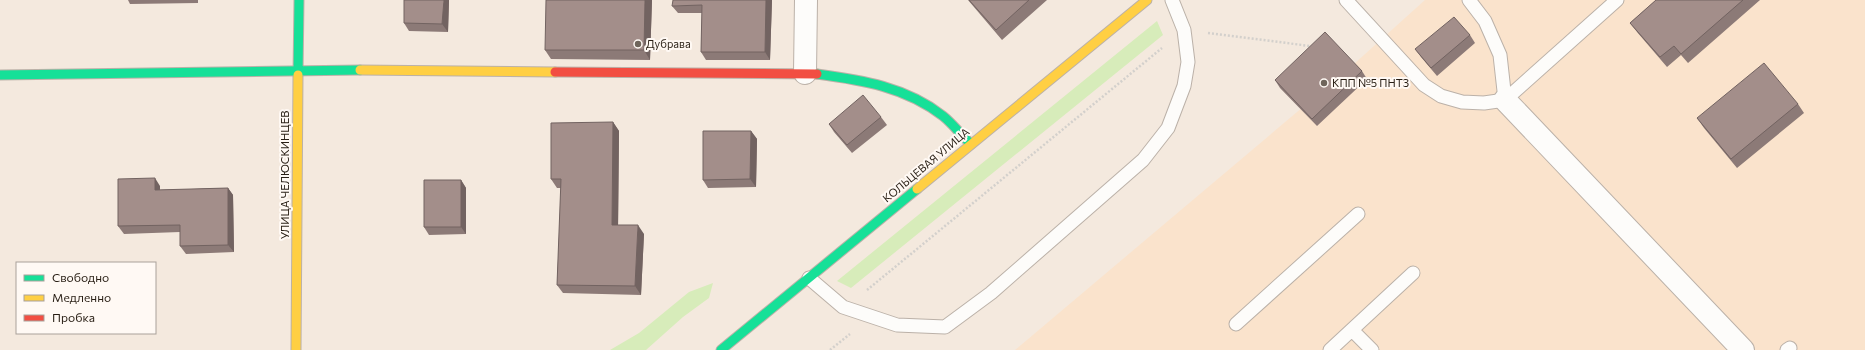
<svg xmlns="http://www.w3.org/2000/svg" width="1865" height="350" viewBox="0 0 1865 350" font-family="Commissioner,sans-serif">
<style>
.built{fill:#fae3cc}
.green{fill:#d7ecba}
.lines{fill:none;stroke-linecap:round;stroke-linejoin:round}
.lane-casing{stroke:#bbb1a8;stroke-width:15}
.street-casing{stroke:#bbb1a8;stroke-width:24}
.fast-casing{stroke:#bbb1a8;stroke-width:11}
.slow-casing{stroke:#bbb1a8;stroke-width:11}
.jam-casing{stroke:#bbb1a8;stroke-width:11}
.path{stroke:#d3d0cc;stroke-width:2.5;stroke-dasharray:2 2;stroke-linecap:butt}
.lane{stroke:#fdfcfa;stroke-width:13}
.street{stroke:#fdfcfa;stroke-width:22}
.fast{stroke:#16e098;stroke-width:9}
.slow{stroke:#ffcf43;stroke-width:9}
.jam{stroke:#f24e42;stroke-width:9}
.wall{fill:#8c7a77}
.shaded-wall{fill:#726361}
.building{fill:#a38e8a;stroke:#726361}
.poi-dot{fill:#6f655b;stroke:#fff9f4;stroke-width:1.5}
.labels{text-anchor:middle;stroke-width:4;stroke-linejoin:round;paint-order:stroke}
.poi-label{font-size:11px;fill:#281e14;stroke:#fff9f4;text-anchor:start}
.street-label{font-size:11px;fill:#281e14;stroke:#fff9f4}
</style>
<rect width="100%" height="100%" fill="#f4e9de"/>
<path class="built" d="M 1425,0 L 1865,0 L 1865,350 L 1015,350 L 1354,64 Z"/>
<path class="green" d="M 1157,21 L 1163,35 L 851,288 L 837,281 Z
M 713,283 L 709,298 L 683,317 L 646,350 L 610,350 L 639,333 L 689,292 Z"/>
<g class="lines">
<defs>
<path id="lane" d="M 1346,0 L 1424,85 L 1441,96 L 1462,102 L 1484,103 L 1505,100 L 1617,0
M 1469,0 L 1485,21 L 1500,55 L 1505,100
M 809,278 L 843,307 L 897,325 L 945,327 L 991,293 L 1143,160 L 1168,128 L 1184,86 L 1188,62 L 1184,30 L 1172,0
M 1236,324 L 1358,214
M 1352,330 L 1372,350
M 1330,350 L 1413,273
M 1787,350 L 1790,348"/>
<path id="street" d="M 805,73 L 806,0
M 1505,100 L 1743,350"/>
<path id="fast" d="M 817,74 C 862,80 906,87 943,116 C 953,124 961,135 971,144
M 0,75 L 360,70
M 298,75 L 299,0
M 721,350 L 917,189"/>
<path id="slow" d="M 360,70 L 555,72
M 917,189 L 1147,0
M 296,350 L 298,75"/>
<path id="jam" d="M 555,72 L 817,74"/>
</defs>
<use href="#lane" class="lane-casing"/>
<use href="#street" class="street-casing"/>
<use href="#fast" class="fast-casing"/>
<use href="#slow" class="slow-casing"/>
<use href="#jam" class="jam-casing"/>
<path class="path" d="M 1208,33 L 1310,46
M 867,290 L 1162,48
M 830,350 L 850,334"/>
<use href="#lane" class="lane"/>
<use href="#street" class="street"/>
<use href="#fast" class="fast"/>
<use href="#slow" class="slow"/>
<use href="#jam" class="jam"/>
</g>
<path class="wall" d="M 128,0 L 198,0 L 198,3 L 130,4 Z
M 449,0 L 448,32 L 409,31 L 404,23 Z
M 652,0 L 650,60 L 551,59 L 545,50 Z
M 772,0 L 770,60 L 706,60 L 701,52 L 702,13 L 678,13 L 672,6 Z
M 968,0 L 1047,0 L 1002,40 Z
M 1656,0 L 1760,0 L 1688,63 L 1681,55 L 1667,67 L 1637,32 L 1630,23 Z
M 1470,35 L 1475,43 L 1437,76 L 1421,57 L 1415,49 Z
M 1362,71 L 1367,79 L 1317,126 L 1280,88 L 1275,80 Z
M 1798,104 L 1804,113 L 1737,168 L 1704,128 L 1697,118 Z
M 881,117 L 887,125 L 852,153 L 834,132 L 829,124 Z
M 613,122 L 619,131 L 618,225 L 644,234 L 641,295 L 563,293 L 557,285 L 561,188 L 557,188 L 551,179 Z
M 751,131 L 757,139 L 756,187 L 708,188 L 703,180 Z
M 461,180 L 466,188 L 466,234 L 429,235 L 424,227 Z
M 160,186 L 160,190 L 228,188 L 233,195 L 234,252 L 186,254 L 180,246 L 180,232 L 124,234 L 118,226 Z"/>
<path class="shaded-wall" d="M 444,0 L 449,0 L 448,32 L 442,24 Z
M 645,0 L 652,0 L 650,60 L 644,50 Z
M 766,0 L 772,0 L 770,60 L 765,52 Z
M 613,122 L 619,131 L 618,233 L 612,225 Z
M 751,131 L 757,139 L 756,187 L 750,179 Z
M 155,178 L 160,186 L 160,198 L 155,190 Z
M 461,180 L 466,188 L 466,234 L 461,227 Z
M 228,188 L 233,195 L 234,252 L 228,245 Z
M 638,225 L 644,234 L 641,295 L 635,286 Z"/>
<path class="building" d="M 404,0 L 444,0 L 442,24 L 404,23 Z
M 546,0 L 645,0 L 644,50 L 545,50 Z
M 673,0 L 766,0 L 765,52 L 701,52 L 702,5 L 672,6 Z
M 969,0 L 1029,0 L 996,30 Z
M 1656,0 L 1743,0 L 1681,54 L 1674,46 L 1660,57 L 1630,23 Z
M 1454,17 L 1470,35 L 1431,68 L 1415,49 Z
M 1325,32 L 1362,71 L 1312,119 L 1275,80 Z
M 1764,63 L 1798,104 L 1731,159 L 1697,118 Z
M 863,95 L 881,117 L 847,145 L 829,124 Z
M 613,122 L 612,225 L 638,225 L 635,286 L 557,285 L 561,179 L 551,179 L 551,123 Z
M 703,131 L 751,131 L 750,179 L 703,180 Z
M 155,178 L 155,190 L 228,188 L 228,245 L 180,246 L 180,225 L 118,226 L 118,179 Z
M 424,180 L 461,180 L 461,227 L 424,227 Z"/>
<g class="poi-dot">
<circle cx="638" cy="44" r="4"/>
<circle cx="1324" cy="83" r="4"/>
</g>
<g class="labels">
<g class="poi-label">
<text x="646" y="48">Дубрава</text>
<text x="1332" y="87">КПП №5 ПНТЗ</text>
</g>
<g class="street-label">
<text transform="translate(926 165) rotate(-40)" y="4">КОЛЬЦЕВАЯ УЛИЦА</text>
<text transform="translate(285 175) rotate(-90)" y="4">УЛИЦА ЧЕЛЮСКИНЦЕВ</text>
</g>
</g>
<rect x="16" y="262" width="140" height="72" fill="#fff9f4" stroke="#a9a19a"/>
<rect x="24" y="275" width="20" height="6" fill="#16e098" stroke="#a9a19a"/>
<text x="52" y="282" font-size="12" fill="#281e14">Свободно</text>
<rect x="24" y="295" width="20" height="6" fill="#ffcf43" stroke="#a9a19a"/>
<text x="52" y="302" font-size="12" fill="#281e14">Медленно</text>
<rect x="24" y="315" width="20" height="6" fill="#f24e42" stroke="#a9a19a"/>
<text x="52" y="322" font-size="12" fill="#281e14">Пробка</text>
</svg>
